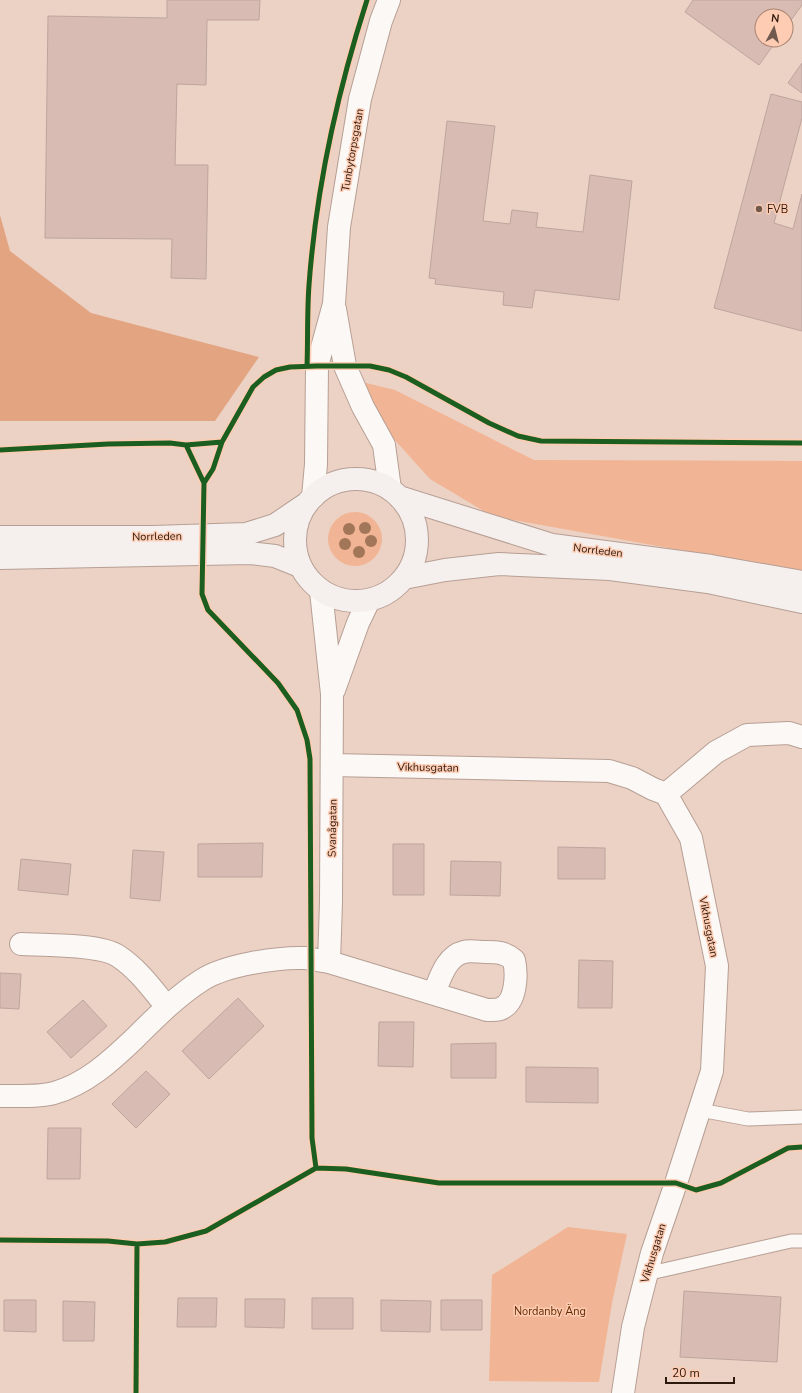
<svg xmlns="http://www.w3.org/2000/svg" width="802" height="1393" viewBox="0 0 802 1393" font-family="'Nunito Sans',sans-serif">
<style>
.green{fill:#f1b494}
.forest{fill:#e3a481}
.building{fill:#d8bcb3;stroke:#bda59e}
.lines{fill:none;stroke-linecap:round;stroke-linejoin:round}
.lane-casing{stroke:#b69f94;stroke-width:15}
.street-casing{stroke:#b69f94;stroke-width:24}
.secondary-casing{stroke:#b69f94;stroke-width:24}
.lane{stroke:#fcf8f6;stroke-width:13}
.street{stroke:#fcf8f6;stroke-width:22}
.secondary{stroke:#f5efee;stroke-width:22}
.cycleway-casing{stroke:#fdccb3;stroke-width:8}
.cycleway{stroke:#1b5e20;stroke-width:5}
.tree{fill:#a27658}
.poi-dot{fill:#705a4d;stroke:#fdccb3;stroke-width:1.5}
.labels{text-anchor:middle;stroke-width:3;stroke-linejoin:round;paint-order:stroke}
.street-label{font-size:11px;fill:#2e190d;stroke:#fdccb3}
.poi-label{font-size:11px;fill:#2e190d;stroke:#fdccb3;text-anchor:start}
.park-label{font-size:11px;fill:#662b00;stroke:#fdccb3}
</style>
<rect width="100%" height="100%" fill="#ecd2c4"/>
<path class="green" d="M 362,382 L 395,390 L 534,460 L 802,461 L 802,572 L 492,516 L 430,479 L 383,427 Z
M328 539a27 27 0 1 1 54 0a27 27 0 1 1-54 0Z
M 568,1227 L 627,1234 L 612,1303 L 599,1382 L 489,1381 L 492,1275 Z"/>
<path class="forest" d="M 0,215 L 10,251 L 91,313 L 259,357 L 215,421 L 0,421 Z"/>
<path class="building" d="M 167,0 L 260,0 L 259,20 L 207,20 L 206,85 L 177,84 L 175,165 L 208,165 L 206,279 L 171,278 L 172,239 L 45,238 L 48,16 L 167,18 Z
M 693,0 L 802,0 L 802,5 L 786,27 L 786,16 L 762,16 L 762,40 L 777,40 L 759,65 L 685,12 Z
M 802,63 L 802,93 L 788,83 Z
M 771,94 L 802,102 L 802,118 L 774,223 L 793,229 L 802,194 L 802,331 L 714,308 Z
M 447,121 L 495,126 L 483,221 L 510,224 L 512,210 L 538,213 L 536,227 L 583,232 L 590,175 L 632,181 L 619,300 L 535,290 L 532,308 L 503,305 L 504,292 L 435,284 L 436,279 L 429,278 Z
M 263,843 L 262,877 L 198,877 L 198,844 Z
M 393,844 L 424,844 L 424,895 L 393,895 Z
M 558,847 L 605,848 L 605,879 L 558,879 Z
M 133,850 L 164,852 L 160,901 L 130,898 Z
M 21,859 L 71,864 L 68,895 L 18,890 Z
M 451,861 L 501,862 L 500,896 L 450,895 Z
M 579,960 L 613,961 L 612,1008 L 578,1008 Z
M 0,973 L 21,974 L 19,1009 L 0,1008 Z
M 238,998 L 264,1026 L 209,1079 L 182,1051 Z
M 83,1000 L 107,1026 L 71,1058 L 47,1032 Z
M 379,1022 L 414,1022 L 413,1067 L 378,1066 Z
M 496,1043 L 496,1078 L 451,1078 L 451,1044 Z
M 526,1067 L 598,1068 L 598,1103 L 526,1102 Z
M 146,1071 L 170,1094 L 136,1128 L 112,1104 Z
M 48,1128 L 81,1128 L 80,1179 L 47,1179 Z
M 684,1291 L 781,1297 L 777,1362 L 680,1357 Z
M 178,1298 L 217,1298 L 216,1327 L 177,1327 Z
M 312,1298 L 353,1298 L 353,1329 L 312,1329 Z
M 245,1299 L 285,1299 L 284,1328 L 245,1327 Z
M 4,1300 L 36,1300 L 36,1332 L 4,1331 Z
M 381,1300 L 431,1301 L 430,1332 L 381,1331 Z
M 441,1300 L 482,1300 L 482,1330 L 441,1330 Z
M 63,1301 L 95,1302 L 94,1341 L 63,1341 Z"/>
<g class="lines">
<defs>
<path id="lane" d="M 700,1110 L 748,1119 L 802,1117
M 646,1274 L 791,1241 L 802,1241"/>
<path id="street" d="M 335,309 L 345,366 L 363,407 L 384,445 L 390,489
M 313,497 L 316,464 L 317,366 L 334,304 L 339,227 L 360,99 L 381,21 L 389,0
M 321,591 L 332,694 L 331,902 L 329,962
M 334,690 L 358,623 L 369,600
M 332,765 L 609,771 L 632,778 L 653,789 L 666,794 L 691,838 L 717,966 L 712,1071 L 676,1183 L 652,1253 L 633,1327 L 623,1393
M 666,794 L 716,752 L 747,735 L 789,733 L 802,737
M 21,944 C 43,945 101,944 118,956 C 138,969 152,989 167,1007
M 0,1096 C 14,1096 42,1097 54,1093 C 86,1084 111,1061 134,1039 C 155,1018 177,996 202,980 C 225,965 278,957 305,958 C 313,959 321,961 329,962 L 487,1010 C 491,1010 497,1010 500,1009 C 517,1003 517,974 514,960 C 504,952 498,952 485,952 C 479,952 470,950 464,952 C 446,956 440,979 434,993"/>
<path id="secondary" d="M295 540a61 61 0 1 1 122 0a61 61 0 1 1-122 0Z
M 399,497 L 552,545 L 711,566 L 802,582
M 0,537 L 153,537 L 246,534 L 275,525 L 306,504
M 0,558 L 250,553 L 275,556 L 300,566
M 404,578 L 445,570 L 499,564 L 610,569 L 708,582 L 802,602"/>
</defs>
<use href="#lane" class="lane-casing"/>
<use href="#street" class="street-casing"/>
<use href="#secondary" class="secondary-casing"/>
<use href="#lane" class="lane"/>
<use href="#street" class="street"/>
<use href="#secondary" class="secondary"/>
<defs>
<path id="cycleway" d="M 307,366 C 308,339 307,312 309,285 C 316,190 338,90 367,0
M 222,442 L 253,387 L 264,377 L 276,370 L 290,367 L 317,366 L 370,366 L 389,370 L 406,377 L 489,423 L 518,436 L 541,441 L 802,443
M 186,445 L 222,442 L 213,469 L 204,483
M 0,450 L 108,444 L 170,443 L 186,445 L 204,483 L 202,594 L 208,610 L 278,683 L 297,710 L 307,740 L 310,759 L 312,1138 L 316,1168 L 346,1169 L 439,1183 L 676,1183 L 696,1190 L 721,1183 L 788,1148 L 802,1147
M 0,1240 L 108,1241 L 137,1244 L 165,1242 L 206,1231 L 316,1168
M 136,1393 L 137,1244"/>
</defs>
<use href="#cycleway" class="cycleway-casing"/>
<use href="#cycleway" class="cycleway"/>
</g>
<g class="tree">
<circle cx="365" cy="528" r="6"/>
<circle cx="349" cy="529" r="6"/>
<circle cx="371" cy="541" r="6"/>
<circle cx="345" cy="544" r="6"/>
<circle cx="359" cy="552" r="6"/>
</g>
<circle class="poi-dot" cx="759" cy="209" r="4"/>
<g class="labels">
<g class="street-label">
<text transform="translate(352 150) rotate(-80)" y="4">Tunbytorpsgatan</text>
<text transform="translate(157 536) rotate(-1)" y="4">Norrleden</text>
<text transform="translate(598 550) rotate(7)" y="4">Norrleden</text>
<text transform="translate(428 767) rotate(1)" y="4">Vikhusgatan</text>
<text transform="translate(332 828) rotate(-89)" y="4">Svanågatan</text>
<text transform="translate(709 927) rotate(79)" y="4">Vikhusgatan</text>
<text transform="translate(653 1253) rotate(-73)" y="4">Vikhusgatan</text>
</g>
<g class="poi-label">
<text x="767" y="213">FVB</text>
</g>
<g class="park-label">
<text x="550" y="1315">Nordanby Äng</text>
</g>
</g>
<g transform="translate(774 28) rotate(7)"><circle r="19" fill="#fdccb3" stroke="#aa8471"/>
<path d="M0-3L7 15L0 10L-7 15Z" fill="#705a4d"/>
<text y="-6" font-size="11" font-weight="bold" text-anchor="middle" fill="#2e190d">N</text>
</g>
<path d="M666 1377v6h68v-6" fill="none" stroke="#2e190d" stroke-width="2"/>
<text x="672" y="1377" font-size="12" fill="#2e190d" stroke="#fdccb3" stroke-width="3" paint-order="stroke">20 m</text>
</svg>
